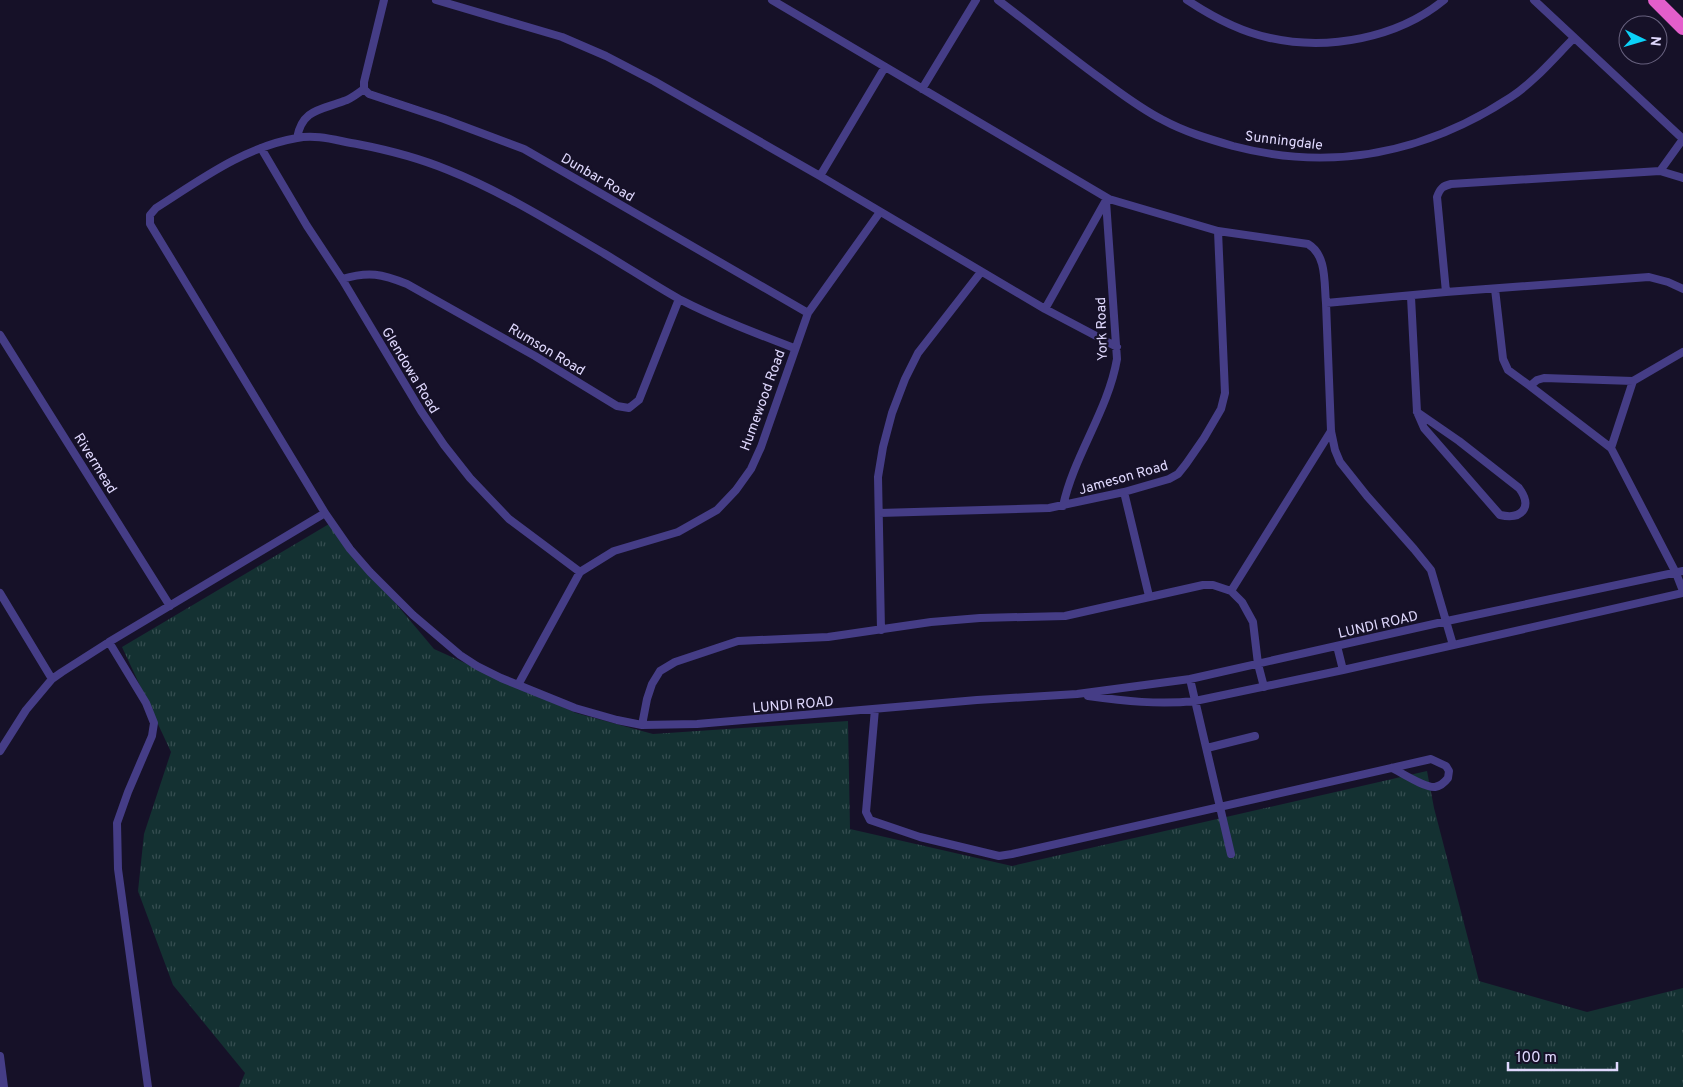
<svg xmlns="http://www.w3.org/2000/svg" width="1683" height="1087" viewBox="0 0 1683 1087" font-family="Overpass,sans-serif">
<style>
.grass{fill:url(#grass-tufts)}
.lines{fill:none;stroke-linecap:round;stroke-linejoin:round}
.minor{stroke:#453d86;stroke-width:8}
.trunk{stroke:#e35ecb;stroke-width:14}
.labels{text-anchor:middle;stroke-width:4.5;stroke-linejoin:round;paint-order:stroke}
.street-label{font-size:14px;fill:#e0d9fe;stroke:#161128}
</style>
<defs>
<pattern id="grass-tufts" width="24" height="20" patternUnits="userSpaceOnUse" patternTransform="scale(1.25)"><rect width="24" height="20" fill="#143132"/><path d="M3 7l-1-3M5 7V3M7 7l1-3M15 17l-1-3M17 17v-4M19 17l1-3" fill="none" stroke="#364e51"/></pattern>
</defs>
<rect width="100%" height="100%" fill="#161128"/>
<path class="grass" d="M 329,524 L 434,649 L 576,713 L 653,734 L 848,721 L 850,829 L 1012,866 L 1427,771 L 1434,808 L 1479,981 L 1587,1012 L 1683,988 L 1683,1087 L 239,1087 L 245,1073 L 173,985 L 138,891 L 144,834 L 171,752 L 122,647 Z"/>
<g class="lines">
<path class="minor" d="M 436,0 L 562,37 L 606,56 L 654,81 L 820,176 L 1045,309
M 772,0 L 1109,199 L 1218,231 L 1308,244 C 1327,255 1324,283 1326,303
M 998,0 C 1031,25 1063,51 1097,76 C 1118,91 1139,108 1163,120 C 1185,132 1209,139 1233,146 C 1332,172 1426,153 1511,97 C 1534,82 1554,58 1574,38
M 1187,0 C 1211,16 1241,32 1270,38 C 1328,51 1398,38 1444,0
M 1534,0 L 1683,139
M 364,89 L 369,94 L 444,119 L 524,149 L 808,313
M 364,89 L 364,82 L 384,0
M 922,89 L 976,0
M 297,138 C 302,109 321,110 344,101 C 351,99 358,93 364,89
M 1683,139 L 1660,171 L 1683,178
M 261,148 L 307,226 L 342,279 L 421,411 L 444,445 L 470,478 L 509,519 L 580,572
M 1660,171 L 1451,184 C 1443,186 1440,188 1437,197 L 1446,292 L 1649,277 L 1668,282 L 1683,289
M 820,176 L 885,67
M 1105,202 L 1045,309 L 1117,347
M 342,279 C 369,271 382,274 407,284 L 535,356 L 617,406 L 629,408 L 639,400 L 679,299
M 1495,289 L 1503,359 L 1508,370 L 1530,386 L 1537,380 L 1544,378 L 1633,381 L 1683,352
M 1446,292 L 1326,303 L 1331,431 L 1335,450 L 1340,462 L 1367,496 L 1414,549 L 1431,570 L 1453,645
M 1411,297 L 1417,412 L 1424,428 L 1500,515 C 1522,520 1533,507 1519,488 L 1459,441 L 1417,412
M 0,335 L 170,606
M 794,348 C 755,333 716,318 679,299 C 654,285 630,269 605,254 C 554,224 503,192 448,170 C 419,158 388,150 357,144 C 338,141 317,134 297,138 C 244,147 200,180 156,208 L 150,215 L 150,224 L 325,513 L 350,549 L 370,572 L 413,615 L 460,655 L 477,666 L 501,678 L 575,708 L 617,720 L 642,725 L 697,724 L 977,700 L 1077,694 L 1190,679 L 1447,621 L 1683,571
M 1530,386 L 1611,448 L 1633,381
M 1611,448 L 1676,573 L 1683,591
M 1124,492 L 1149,596
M 1063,506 C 1074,455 1108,411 1117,359 L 1106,201
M 879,513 L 1049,508 L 1124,492 L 1169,479 L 1178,474 L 1186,464 L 1204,438 L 1221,409 L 1225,393 L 1218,231
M 0,593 L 52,679
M 881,630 L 878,477 L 883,447 L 892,413 L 905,379 L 918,353 L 981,272
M 109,642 L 146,703 L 154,723 L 152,736 L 128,792 L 117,823 L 118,869 L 148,1087
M 1337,646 L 1343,670
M 1190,679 L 1231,854
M 518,685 L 580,572 L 614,551 L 678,532 L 717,510 L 736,490 L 751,469 L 761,447 L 808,313 L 880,212
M 1264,687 L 1258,664 L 1253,622 L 1242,602 L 1231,591 L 1331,431
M 1088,696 C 1124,701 1159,705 1195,701 L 1343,670 L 1683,593
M 875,709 L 866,812 L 870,820 L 920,837 L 999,856 L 1012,854 L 1431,759 L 1446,766 L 1449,771 L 1448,778 C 1445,782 1440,786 1435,787 C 1425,788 1402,773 1392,768
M 642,725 L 647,699 L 652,684 L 660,671 L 675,662 L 738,641 L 828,637 L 931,622 L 980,618 L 1065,616 L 1203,585 L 1213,585 L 1231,591
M 1207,748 L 1255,736
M 0,751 L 26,710 L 52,679 L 62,672 L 109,642 L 325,513
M 0,1056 L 4,1087"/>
<path class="trunk" d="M 1655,0 L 1683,28"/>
</g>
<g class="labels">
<g class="street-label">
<text transform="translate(1284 140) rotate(7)" y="5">Sunningdale</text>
<text transform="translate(598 177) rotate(30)" y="5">Dunbar Road</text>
<text transform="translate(1101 329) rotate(-92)" y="5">York Road</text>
<text transform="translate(547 349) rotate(31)" y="5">Rumson Road</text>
<text transform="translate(411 370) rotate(59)" y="5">Glendowa Road</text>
<text transform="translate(762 400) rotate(-70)" y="5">Humewood Road</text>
<text transform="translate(96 463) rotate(58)" y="5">Rivermead</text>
<text transform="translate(1123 477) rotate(-16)" y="5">Jameson Road</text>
<text transform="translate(1378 624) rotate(-13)" y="5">LUNDI ROAD</text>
<text transform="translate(793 704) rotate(-5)" y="5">LUNDI ROAD</text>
</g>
</g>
<g transform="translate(1643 40) rotate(95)"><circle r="24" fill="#161128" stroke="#67617e"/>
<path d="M0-4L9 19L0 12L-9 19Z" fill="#0bd1f8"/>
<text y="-8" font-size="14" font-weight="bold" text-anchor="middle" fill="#e0d9fe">N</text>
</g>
<path d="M1508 1062v8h109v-8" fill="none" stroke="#e0d9fe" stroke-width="2.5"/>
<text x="1516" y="1062" font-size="15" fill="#e0d9fe" stroke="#161128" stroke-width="4" paint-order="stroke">100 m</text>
</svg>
